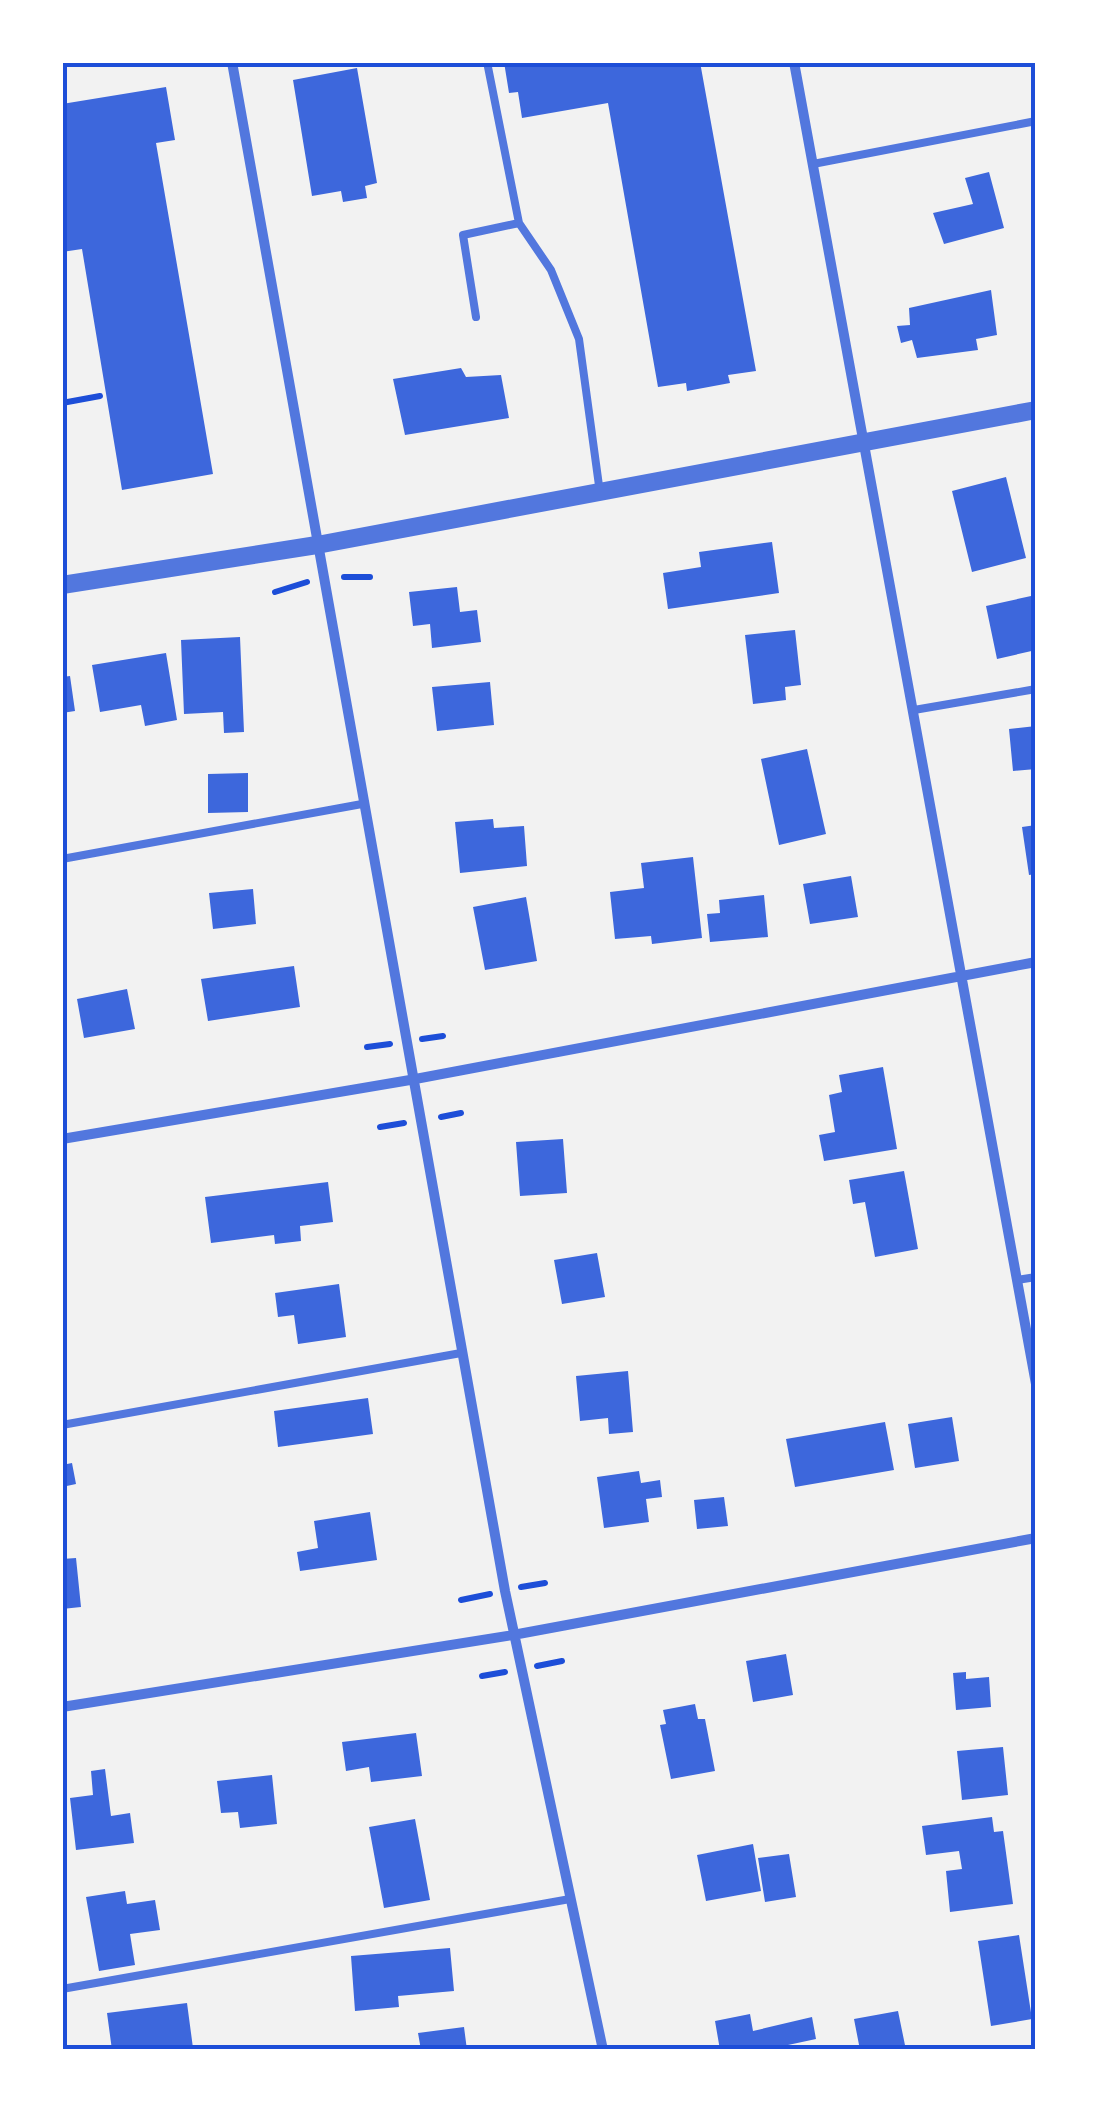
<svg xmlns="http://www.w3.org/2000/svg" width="1098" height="2112" viewBox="0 0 1098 2112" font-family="'Asap Condensed',sans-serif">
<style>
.building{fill:#3d67dc}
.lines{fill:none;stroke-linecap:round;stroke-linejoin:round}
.path{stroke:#1d4ed8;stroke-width:6}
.service{stroke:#5277de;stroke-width:8}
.minor{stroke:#5277de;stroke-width:10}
.tertiary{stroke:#5277de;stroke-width:18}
.neatline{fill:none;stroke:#1d4ed8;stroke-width:4}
</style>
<rect width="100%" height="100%" fill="#f2f2f2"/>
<path class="building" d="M 504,62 L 700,62 L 756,371 L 728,375 L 730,383 L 687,391 L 686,383 L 658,387 L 608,103 L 522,118 L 518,92 L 509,93 Z
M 357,68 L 377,183 L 365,186 L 367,198 L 343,202 L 341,191 L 312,196 L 293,80 Z
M 166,87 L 175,140 L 156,143 L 213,474 L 122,490 L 82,249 L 62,252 L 62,104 Z
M 989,172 L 1004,228 L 944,244 L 933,213 L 973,204 L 965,178 Z
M 991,290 L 997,335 L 976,339 L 978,350 L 917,358 L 912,340 L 901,343 L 897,326 L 910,325 L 909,308 Z
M 461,368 L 466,377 L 501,375 L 509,418 L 405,435 L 393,379 Z
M 1006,477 L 1026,558 L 972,572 L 952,491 Z
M 772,542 L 779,593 L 668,609 L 663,573 L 701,567 L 699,552 Z
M 457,587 L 460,612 L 477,610 L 481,642 L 432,648 L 430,624 L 413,626 L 409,592 Z
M 1031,596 L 1036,650 L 997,659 L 986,606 Z
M 795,630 L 801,685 L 785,687 L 786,700 L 753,704 L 745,635 Z
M 240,637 L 244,732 L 224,733 L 223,712 L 184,714 L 181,640 Z
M 166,653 L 177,720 L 145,726 L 141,705 L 100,712 L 92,665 Z
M 70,676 L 75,711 L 62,713 L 62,677 Z
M 490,682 L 494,725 L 437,731 L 432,687 Z
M 1036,726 L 1036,769 L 1013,771 L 1009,729 Z
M 807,749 L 826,834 L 779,845 L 761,759 Z
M 248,773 L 248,812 L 208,813 L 208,774 Z
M 493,819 L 494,828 L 524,826 L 527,866 L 460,873 L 455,822 Z
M 1036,825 L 1036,874 L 1029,875 L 1022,827 Z
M 693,857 L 702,938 L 652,944 L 651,936 L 615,939 L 610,892 L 644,888 L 641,863 Z
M 851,876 L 858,917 L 810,924 L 803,884 Z
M 253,889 L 256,924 L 213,929 L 209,893 Z
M 764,895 L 768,937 L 710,942 L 707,914 L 720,913 L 719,900 Z
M 526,897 L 537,961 L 485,970 L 473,907 Z
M 294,966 L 300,1007 L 208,1021 L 201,979 Z
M 127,989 L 135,1029 L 84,1038 L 77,999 Z
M 883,1067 L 897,1149 L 824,1161 L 819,1135 L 835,1132 L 829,1095 L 842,1092 L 839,1075 Z
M 563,1139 L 567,1193 L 520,1196 L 516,1142 Z
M 904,1171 L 918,1249 L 875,1257 L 865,1202 L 853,1204 L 849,1180 Z
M 328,1182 L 333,1222 L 300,1226 L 301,1241 L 275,1244 L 274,1235 L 211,1243 L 205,1197 Z
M 597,1253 L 605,1297 L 562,1304 L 554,1260 Z
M 339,1284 L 346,1337 L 298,1344 L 294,1315 L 278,1317 L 275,1293 Z
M 628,1371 L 633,1432 L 609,1434 L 608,1418 L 580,1421 L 576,1376 Z
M 368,1398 L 373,1434 L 278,1447 L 274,1411 Z
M 952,1417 L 959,1461 L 915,1468 L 908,1424 Z
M 885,1422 L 894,1470 L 795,1487 L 786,1439 Z
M 72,1463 L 76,1484 L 62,1487 L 62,1465 Z
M 639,1471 L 641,1483 L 660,1480 L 662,1497 L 646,1499 L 649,1522 L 604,1528 L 597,1477 Z
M 724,1497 L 728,1526 L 697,1529 L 694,1500 Z
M 370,1512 L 377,1560 L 300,1571 L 297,1552 L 318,1548 L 314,1521 Z
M 76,1558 L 81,1607 L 62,1609 L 62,1559 Z
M 786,1654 L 793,1695 L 753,1702 L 746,1661 Z
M 966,1672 L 966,1679 L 989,1677 L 991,1707 L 956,1710 L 953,1673 Z
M 695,1704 L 698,1719 L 705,1719 L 715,1771 L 671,1779 L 660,1725 L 666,1724 L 663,1710 Z
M 416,1733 L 422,1776 L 371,1782 L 369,1767 L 346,1771 L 342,1742 Z
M 1003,1747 L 1008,1795 L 962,1800 L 957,1751 Z
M 105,1769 L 111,1816 L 130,1813 L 134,1843 L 76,1850 L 70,1798 L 93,1795 L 91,1771 Z
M 272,1775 L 277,1824 L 240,1828 L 238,1812 L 221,1813 L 217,1781 Z
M 992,1817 L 994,1832 L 1003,1831 L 1013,1904 L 950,1912 L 946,1871 L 962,1869 L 959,1851 L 926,1855 L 922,1826 Z
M 415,1819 L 430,1900 L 384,1908 L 369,1827 Z
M 753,1844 L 761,1891 L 706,1901 L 697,1855 Z
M 789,1854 L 796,1897 L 765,1902 L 758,1858 Z
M 125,1891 L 127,1904 L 155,1900 L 160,1930 L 130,1934 L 135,1965 L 99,1971 L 86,1897 Z
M 1019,1935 L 1032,2019 L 991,2026 L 978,1941 Z
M 450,1948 L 454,1991 L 398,1996 L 399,2007 L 355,2011 L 351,1956 Z
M 187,2003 L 193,2048 L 112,2050 L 107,2013 Z
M 898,2011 L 906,2050 L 860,2050 L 854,2019 Z
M 750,2014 L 753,2031 L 812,2017 L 816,2039 L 788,2045 L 789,2050 L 720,2050 L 715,2021 Z
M 464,2027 L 467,2050 L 421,2050 L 418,2033 Z"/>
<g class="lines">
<path class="path" d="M 62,403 L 100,396
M 344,577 L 370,577
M 275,592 L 307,582
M 422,1039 L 443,1036
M 367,1047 L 390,1044
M 441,1117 L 461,1113
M 380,1127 L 404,1123
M 521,1587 L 545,1583
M 461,1600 L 490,1594
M 537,1666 L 562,1661
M 482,1676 L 505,1672"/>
<path class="service" d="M 487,62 L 519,223
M 813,164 L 1036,121
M 476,317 L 463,235 L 519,223 L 551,270 L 579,339 L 600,493
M 914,710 L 1036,689
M 62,859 L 362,804
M 1017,1280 L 1036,1277
M 62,1425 L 461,1353
M 62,1989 L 570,1899"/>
<path class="minor" d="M 232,62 L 505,1591 L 603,2050
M 794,62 L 1036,1384
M 62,1139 L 410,1080 L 1036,962
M 62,1707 L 513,1635 L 1036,1538"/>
<path class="tertiary" d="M 62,585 L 317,545 L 1036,410"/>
</g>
<rect width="1098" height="2112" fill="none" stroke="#ffffff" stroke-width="130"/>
<rect x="65" y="65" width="968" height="1982" class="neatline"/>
</svg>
